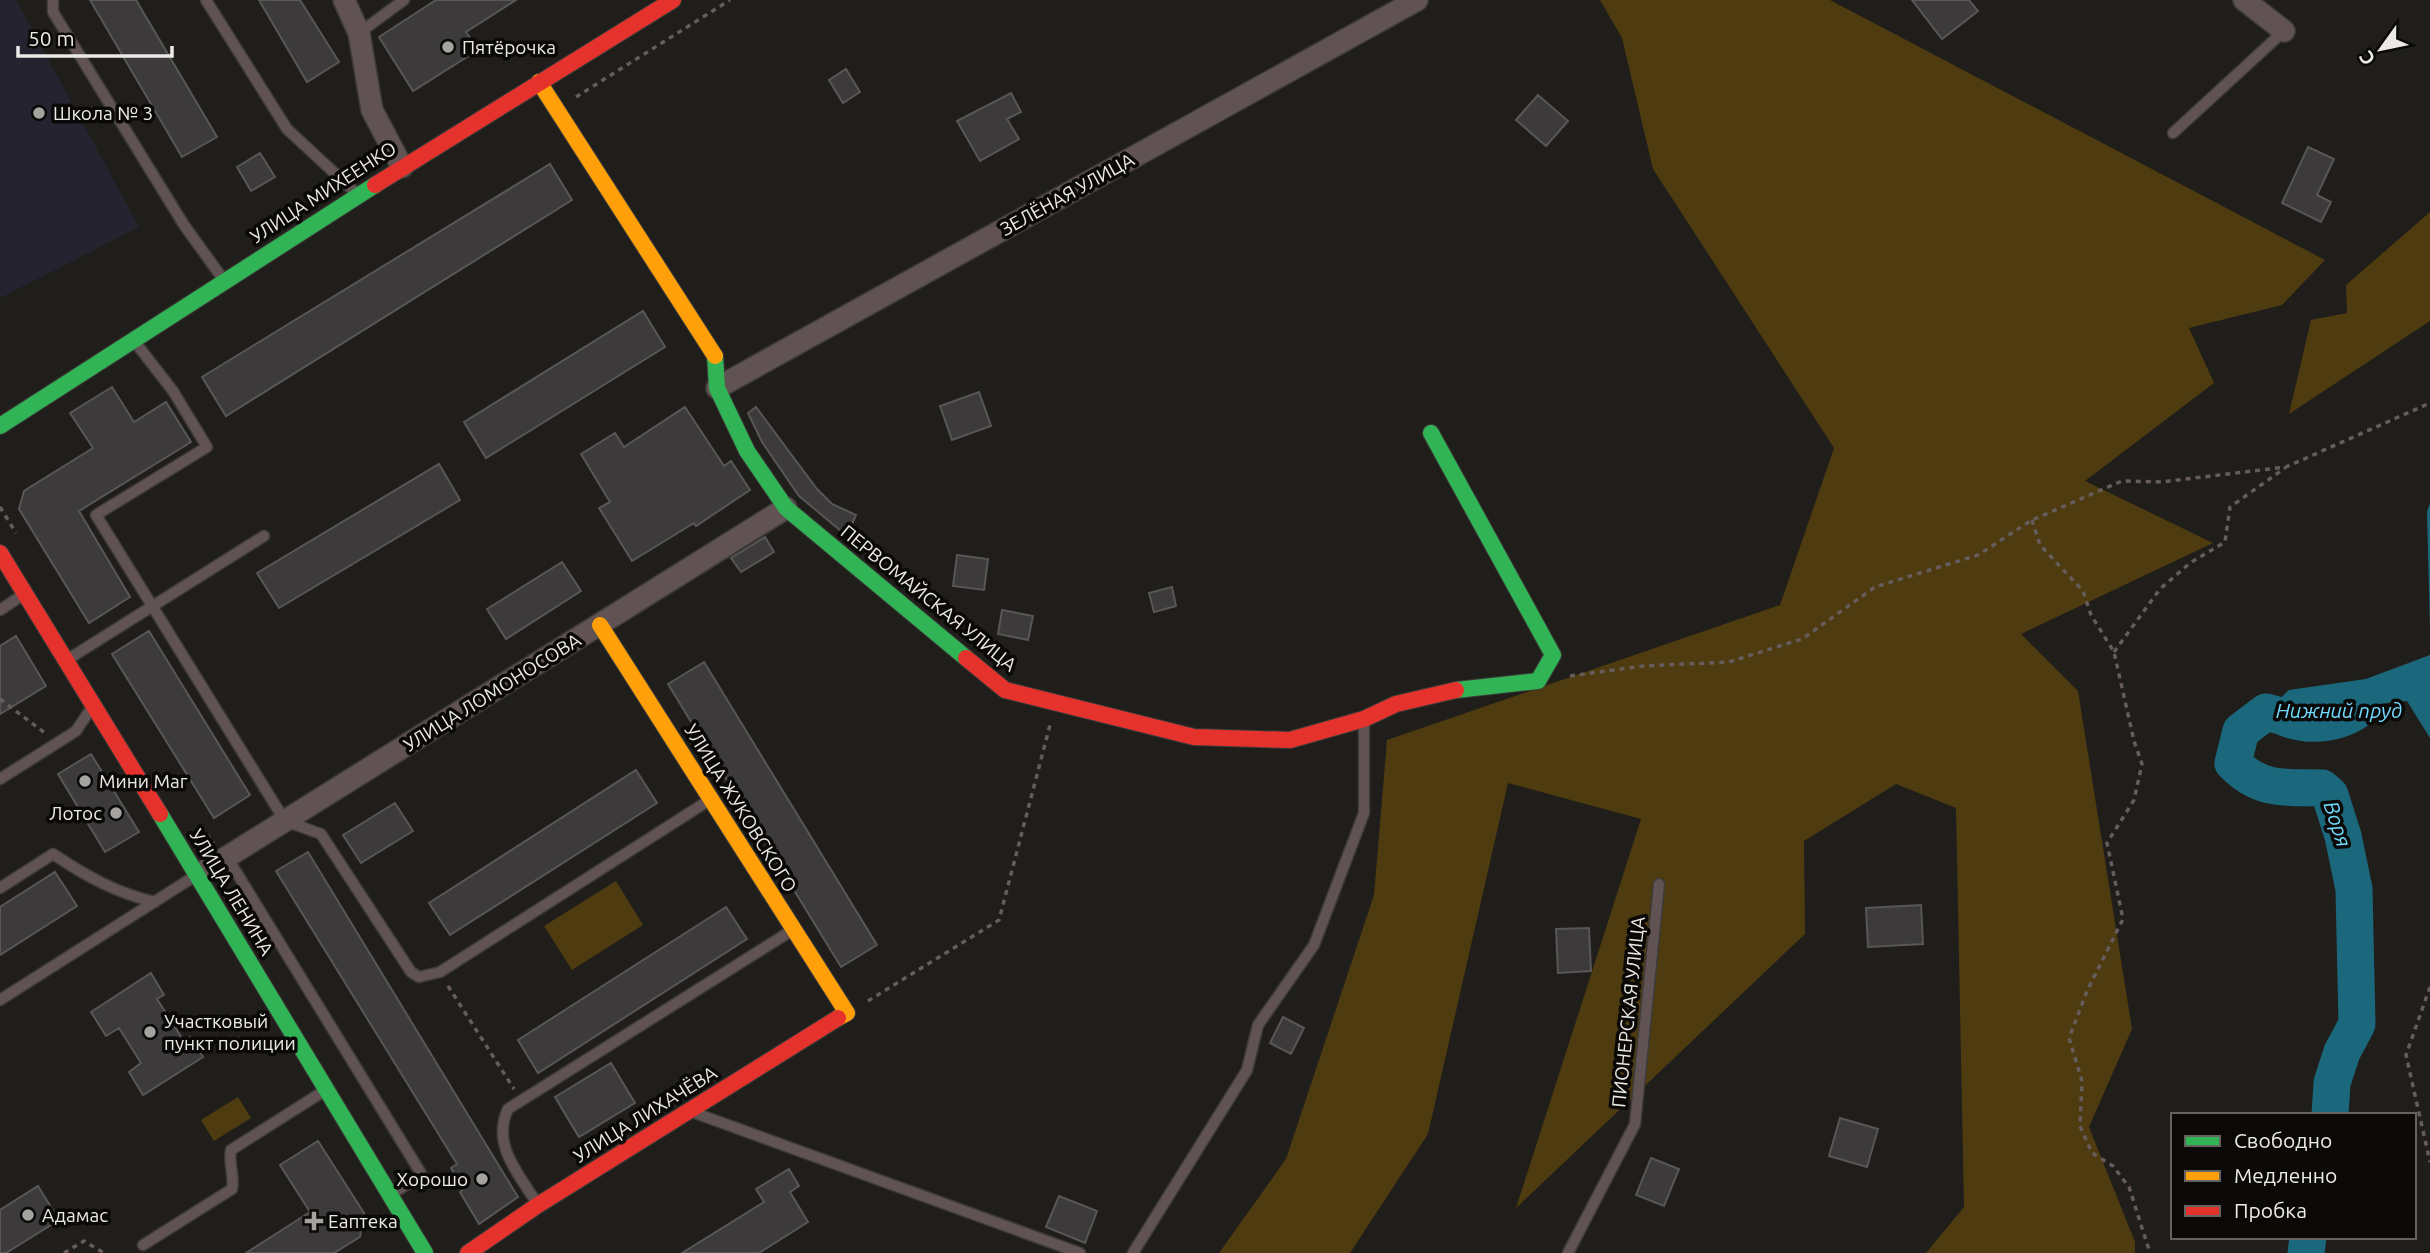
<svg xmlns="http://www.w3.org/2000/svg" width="2430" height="1253" viewBox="0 0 2430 1253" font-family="Ubuntu,sans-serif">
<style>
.education{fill:#262331}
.green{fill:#4e3b0f}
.water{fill:#1b687d}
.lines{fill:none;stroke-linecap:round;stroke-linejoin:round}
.river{stroke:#1b687d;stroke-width:37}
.building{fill:#3c3a3a;stroke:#585656;stroke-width:2}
.lane-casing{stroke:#3c3b38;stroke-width:13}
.street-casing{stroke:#3c3b38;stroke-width:24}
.fast-casing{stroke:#3c3b38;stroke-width:18}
.slow-casing{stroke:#3c3b38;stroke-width:18}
.jam-casing{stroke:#3c3b38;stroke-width:18}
.path{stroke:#665c5c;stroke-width:3.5;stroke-dasharray:5 5;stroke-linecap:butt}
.lane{stroke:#615254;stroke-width:10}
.street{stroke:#615254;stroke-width:21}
.fast{stroke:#30b455;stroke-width:16}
.slow{stroke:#ff9f0a;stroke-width:16}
.jam{stroke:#e5322d;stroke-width:16}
.poi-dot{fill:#a5a39f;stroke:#0a0907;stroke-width:2.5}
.labels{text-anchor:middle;stroke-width:7;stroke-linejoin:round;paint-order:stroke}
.poi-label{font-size:19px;fill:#eceae6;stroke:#0a0907;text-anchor:start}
.street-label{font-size:19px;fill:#eceae6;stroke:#0a0907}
.water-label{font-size:21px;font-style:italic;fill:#70d9fc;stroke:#0a0907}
</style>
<rect width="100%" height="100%" fill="#201e1b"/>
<path class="education" d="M 0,0 L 16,0 L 139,227 L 0,298 Z"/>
<path class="green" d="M 1600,0 L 1830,0 L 2325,260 L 2282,305 L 2189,328 L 2214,383 L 2085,481 L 2213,543 L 2021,634 L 2078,691 L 2132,1029 L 2089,1127 L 2135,1242 L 2135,1253 L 1926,1253 L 1964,1207 L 1956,808 L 1896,784 L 1804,841 L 1805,934 L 1516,1208 L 1641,819 L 1508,783 L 1428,1134 L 1350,1253 L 1219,1253 L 1286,1159 L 1374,895 L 1387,740 L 1780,605 L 1834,448 L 1653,169 L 1622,38 Z
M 2430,212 L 2430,321 L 2289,414 L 2311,320 L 2347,313 L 2346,285 Z
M 616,881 L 643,925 L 572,970 L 544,926 Z
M 238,1097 L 251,1118 L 214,1141 L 201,1120 Z"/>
<path class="water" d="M 2430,503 L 2430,630 L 2427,512 Z
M 2430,655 L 2430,738 L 2407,701 L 2386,703 L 2368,713 L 2370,724 C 2345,743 2308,747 2278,735 L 2266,712 L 2289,690 L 2366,679 Z"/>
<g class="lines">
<path class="river" d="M 2315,721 L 2308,723 L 2266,712 L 2241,731 L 2233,763 C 2261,792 2285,787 2322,788 L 2330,795 L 2343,836 L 2354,889 L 2357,1024 L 2342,1052 L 2332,1083 L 2330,1115
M 2306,1253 L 2308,1237"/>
</g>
<path class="building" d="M 90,0 L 136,0 L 217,137 L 182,157 Z
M 259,0 L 300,0 L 339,62 L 307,82 Z
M 436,0 L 516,0 L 466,32 L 478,50 L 413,91 L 379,37 Z
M 1912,0 L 1969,0 L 1978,11 L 1942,39 Z
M 846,69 L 860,92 L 843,103 L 829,80 Z
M 1011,93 L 1021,112 L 1007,119 L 1019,139 L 980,161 L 957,121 Z
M 1538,95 L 1568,121 L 1546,146 L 1516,120 Z
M 2308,147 L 2334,159 L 2317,195 L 2331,202 L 2321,222 L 2282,203 Z
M 260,153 L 275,177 L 251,191 L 237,167 Z
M 550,164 L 572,200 L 226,416 L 202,377 Z
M 643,311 L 665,347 L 486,458 L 464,422 Z
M 112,387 L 134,422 L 166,402 L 191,442 L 79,511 L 130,597 L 89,623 L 19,509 L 24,491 L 93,448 L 70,413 Z
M 979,392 L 991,426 L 952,440 L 940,406 Z
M 685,407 L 724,466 L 731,461 L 750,490 L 696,526 L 694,523 L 632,561 L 599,508 L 610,502 L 581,454 L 615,433 L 624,447 Z
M 756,407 L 817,489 L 832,504 L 856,515 L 847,536 L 799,496 L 762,442 L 748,413 Z
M 439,464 L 460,500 L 279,608 L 257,573 Z
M 765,537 L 774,552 L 741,572 L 731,558 Z
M 957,555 L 988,559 L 984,590 L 953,586 Z
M 562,562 L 581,591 L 506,639 L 487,609 Z
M 1172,587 L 1176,606 L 1154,612 L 1149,593 Z
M 1002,610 L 1033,616 L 1028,640 L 998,634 Z
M 149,631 L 250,795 L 214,818 L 112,654 Z
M 16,636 L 46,686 L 0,714 L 0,646 Z
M 704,662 L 877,945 L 841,967 L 668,684 Z
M 91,754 L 139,832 L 105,852 L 58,774 Z
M 636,770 L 657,803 L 450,935 L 429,903 Z
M 395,803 L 413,831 L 361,863 L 343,835 Z
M 308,852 L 518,1197 L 479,1224 L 460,1192 L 464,1189 L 451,1168 L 457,1164 L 276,871 Z
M 55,872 L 77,906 L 0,955 L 0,907 Z
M 1921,905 L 1923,944 L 1868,947 L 1866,908 Z
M 726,907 L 747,939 L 538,1073 L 518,1040 Z
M 1589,928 L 1591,971 L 1558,973 L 1556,929 Z
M 151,973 L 164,995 L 157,999 L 184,1041 L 190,1037 L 203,1057 L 143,1095 L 129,1072 L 141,1063 L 119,1028 L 106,1036 L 91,1012 Z
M 1283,1017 L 1304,1028 L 1291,1054 L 1270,1043 Z
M 611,1063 L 635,1103 L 579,1137 L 555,1097 Z
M 1840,1118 L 1878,1129 L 1867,1167 L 1829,1156 Z
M 318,1141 L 364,1213 L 360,1237 L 334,1253 L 246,1253 L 310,1212 L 280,1165 Z
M 1651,1158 L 1679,1169 L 1664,1206 L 1636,1195 Z
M 789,1169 L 799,1186 L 790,1192 L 808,1222 L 759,1253 L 682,1253 L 764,1202 L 756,1189 Z
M 38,1186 L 59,1220 L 6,1253 L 0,1253 L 0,1210 Z
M 1059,1196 L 1097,1211 L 1085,1243 L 1046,1227 Z"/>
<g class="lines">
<defs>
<path id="lane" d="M 53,0 L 53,12 L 184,225 L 223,279
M 206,0 L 287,129 L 356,193
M 359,33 L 404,0
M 2173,133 L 2284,31
M 135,342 L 173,391 L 207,447 L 96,515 L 285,821 L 321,834 L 411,972 L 419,977 L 440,972 L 708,801
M 0,610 L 24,594
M 70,658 L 264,536
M 0,779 L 76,731 L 92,707
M 227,857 L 422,1175 L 390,1195
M 0,888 L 53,854 C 86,876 116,893 155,902
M 0,1000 L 195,876
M 695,1113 L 1080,1253
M 538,1205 C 519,1174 491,1145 508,1109 L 791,931
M 143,1245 L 232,1189 C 235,1176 228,1164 231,1150 L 324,1091
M 1133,1253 L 1247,1070 L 1258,1025 L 1314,945 L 1364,813 L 1364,722
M 1568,1253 L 1635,1124 L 1659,884"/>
<path id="street" d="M 344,0 L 359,33 L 372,110 L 402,167
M 2244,0 L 2284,31
M 717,388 L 1417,0
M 198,875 L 786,508"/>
<path id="fast" d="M 715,356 L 717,388 L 747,451 L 786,508 L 966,658
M 0,426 L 375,185
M 1431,433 L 1553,655 L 1538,681 L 1456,690
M 160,814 L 425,1253"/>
<path id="slow" d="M 539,82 L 715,356
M 600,625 L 847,1013 L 838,1018"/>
<path id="jam" d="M 375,185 L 673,0
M 0,553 L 160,814
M 966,658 L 1005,690 L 1194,737 L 1290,740 L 1364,719 L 1396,704 L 1456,690
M 468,1253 L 538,1205 L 838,1018"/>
</defs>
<use href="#lane" class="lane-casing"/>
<use href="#street" class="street-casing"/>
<use href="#fast" class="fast-casing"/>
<use href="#slow" class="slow-casing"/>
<use href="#jam" class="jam-casing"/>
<path class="path" d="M 576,97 L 730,0
M 0,507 L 16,533
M 2032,520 L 2040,545 L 2083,591 L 2091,615 L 2114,652 L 2134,741 L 2142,764 L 2134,800 L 2107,843 L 2123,919 L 2087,991 L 2069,1038 L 2082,1081 L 2080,1126 L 2092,1153 L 2113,1166 L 2129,1187 L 2150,1253
M 2114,652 L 2160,589 L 2190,563 L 2225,542 L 2230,507 L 2285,468
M 1570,676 L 1643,666 L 1729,662 L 1802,639 L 1875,587 L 1978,555 L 2032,520 L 2122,481 L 2161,482 L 2286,467 L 2430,403
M 0,699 L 45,733
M 200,827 L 214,843
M 448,986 L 514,1089
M 2430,987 L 2406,1055 L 2430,1162
M 868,1001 L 999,920 L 1050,725
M 64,1253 L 84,1241 L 104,1253"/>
<use href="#lane" class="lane"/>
<use href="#street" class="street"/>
<use href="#fast" class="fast"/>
<use href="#slow" class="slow"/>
<use href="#jam" class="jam"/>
</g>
<g class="poi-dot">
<circle cx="448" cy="47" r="7"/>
<circle cx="39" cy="113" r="7"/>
<circle cx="85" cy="781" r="7"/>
<circle cx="116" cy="813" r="7"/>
<circle cx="150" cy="1032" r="7"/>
<circle cx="482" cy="1179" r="7"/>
<circle cx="28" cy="1215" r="7"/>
<path d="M310.5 1210.5h7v7h7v7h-7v7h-7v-7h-7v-7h7z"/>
</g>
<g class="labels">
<g class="poi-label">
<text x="462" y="54">Пятёрочка</text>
<text x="53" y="120">Школа № 3</text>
<text x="99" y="788">Мини Маг</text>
<text x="102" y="820" text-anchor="end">Лотос</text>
<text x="164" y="1028">Участковый<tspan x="164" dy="22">пункт полиции</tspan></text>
<text x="468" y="1186" text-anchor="end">Хорошо</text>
<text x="42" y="1222">Адамас</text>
<text x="328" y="1228">Еаптека</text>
</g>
<g class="street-label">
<text transform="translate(323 192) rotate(-33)" y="7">УЛИЦА МИХЕЕНКО</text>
<text transform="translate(1067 194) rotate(-29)" y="7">ЗЕЛЁНАЯ УЛИЦА</text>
<text transform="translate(929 598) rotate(39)" y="7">ПЕРВОМАЙСКАЯ УЛИЦА</text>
<text transform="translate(492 692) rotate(-32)" y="7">УЛИЦА ЛОМОНОСОВА</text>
<text transform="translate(741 808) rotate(58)" y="7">УЛИЦА ЖУКОВСКОГО</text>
<text transform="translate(232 892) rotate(59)" y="7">УЛИЦА ЛЕНИНА</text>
<text transform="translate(1628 1012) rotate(-84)" y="7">ПИОНЕРСКАЯ УЛИЦА</text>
<text transform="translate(645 1114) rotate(-32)" y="7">УЛИЦА ЛИХАЧЁВА</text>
</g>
<g class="water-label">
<text x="2339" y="718">Нижний пруд</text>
<text transform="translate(2337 824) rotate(72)" y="7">Воря</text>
</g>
</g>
<rect x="2171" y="1113" width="245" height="126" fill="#0a0907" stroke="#646360" stroke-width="2"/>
<rect x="2185" y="1136" width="35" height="10" fill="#30b455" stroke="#646360" stroke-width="2"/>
<text x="2234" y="1148" font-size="21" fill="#eceae6">Свободно</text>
<rect x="2185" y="1171" width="35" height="10" fill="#ff9f0a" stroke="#646360" stroke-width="2"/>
<text x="2234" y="1183" font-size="21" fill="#eceae6">Медленно</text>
<rect x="2185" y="1206" width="35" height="10" fill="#e5322d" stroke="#646360" stroke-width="2"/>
<text x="2234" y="1218" font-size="21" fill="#eceae6">Пробка</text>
<g transform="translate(2381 49) rotate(237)" stroke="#0a0907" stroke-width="5" paint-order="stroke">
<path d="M0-5L12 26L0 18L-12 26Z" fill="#eceae6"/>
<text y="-10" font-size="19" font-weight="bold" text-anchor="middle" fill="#eceae6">С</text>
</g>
<path d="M18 46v10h154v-10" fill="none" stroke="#eceae6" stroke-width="3.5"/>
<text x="28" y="46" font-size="21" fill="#eceae6" stroke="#0a0907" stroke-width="5" paint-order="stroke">50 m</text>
</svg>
